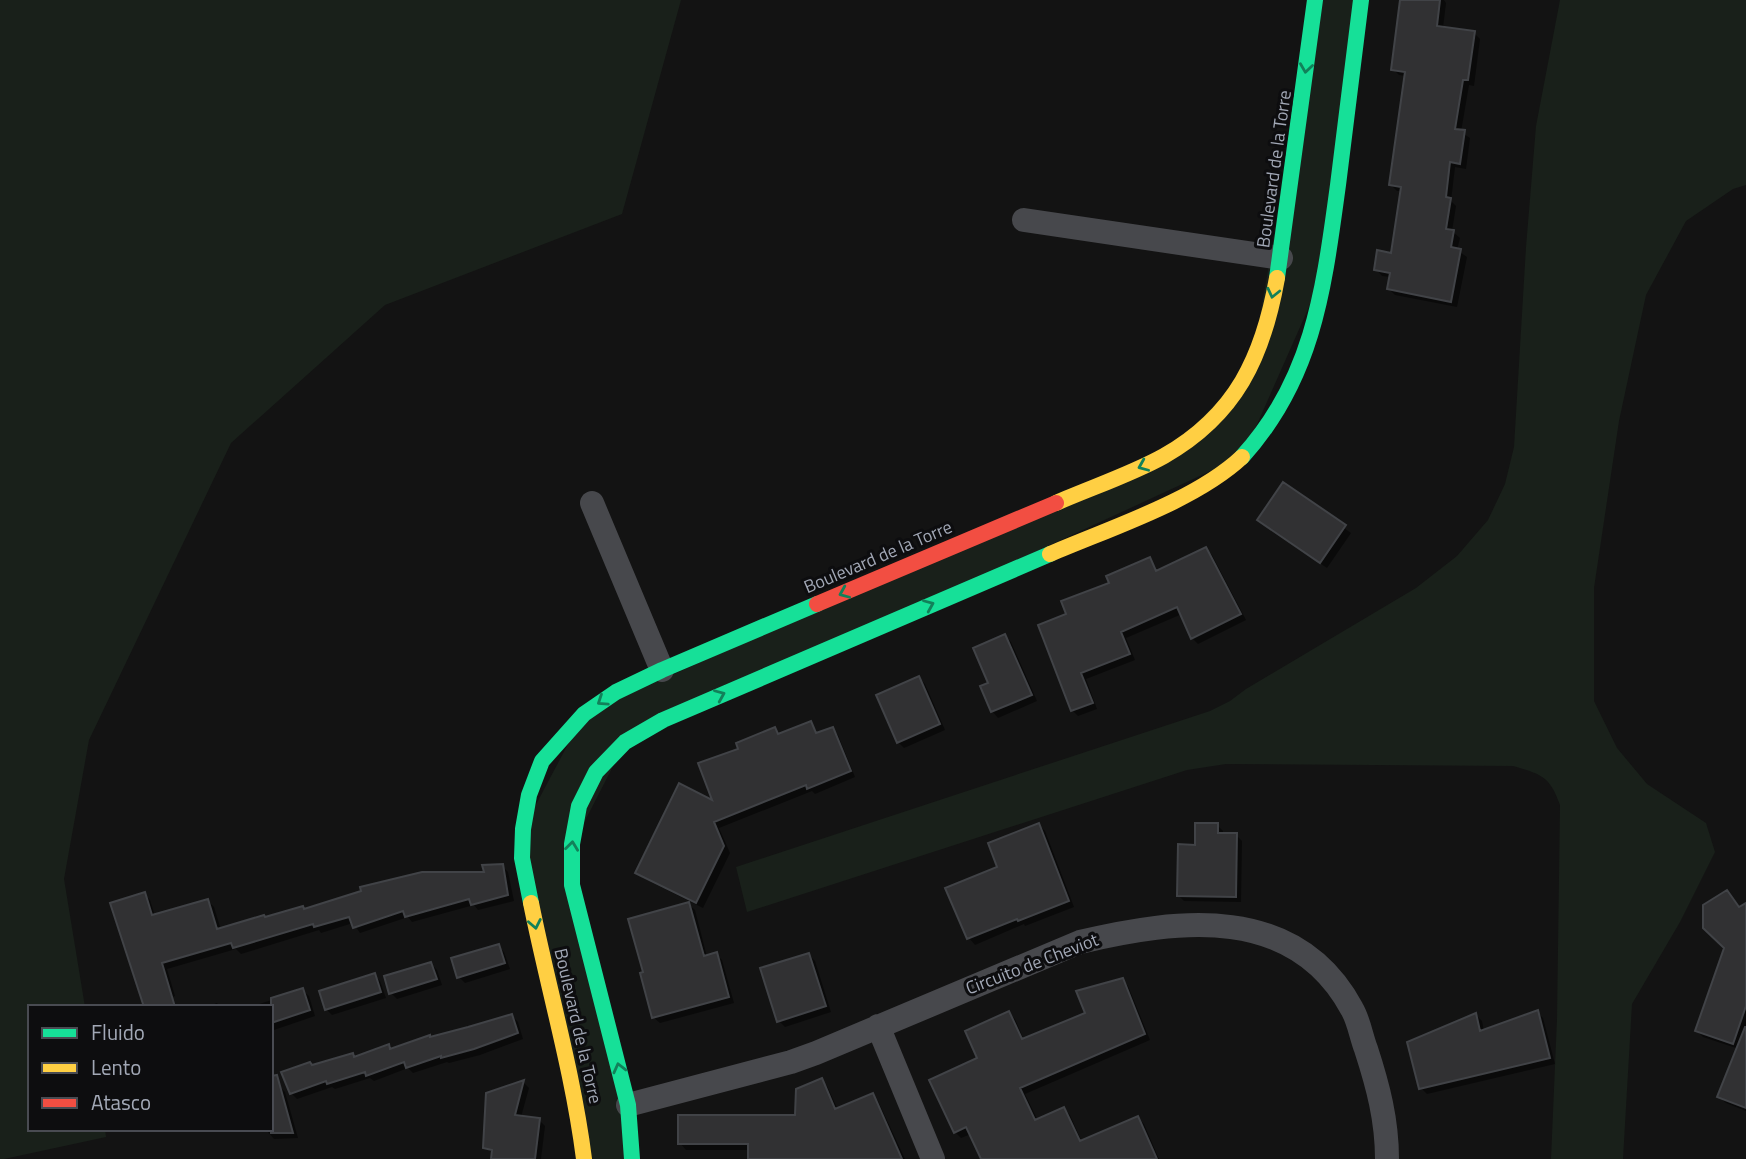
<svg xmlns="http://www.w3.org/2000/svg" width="1746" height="1159" viewBox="0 0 1746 1159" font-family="'Titillium Web',sans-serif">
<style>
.green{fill:#19201a}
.shadow{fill:#0007}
.building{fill:#313133;stroke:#414347;stroke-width:2}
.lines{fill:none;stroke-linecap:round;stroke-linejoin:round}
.street{stroke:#47484c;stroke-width:24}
.fast{stroke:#16e098;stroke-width:16}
.slow{stroke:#ffcf43;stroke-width:16}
.jam{stroke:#f24e42;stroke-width:16}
.oneway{stroke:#12815a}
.labels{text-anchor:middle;stroke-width:6;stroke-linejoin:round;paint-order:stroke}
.street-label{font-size:18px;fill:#a2a8b6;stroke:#0d0d0f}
</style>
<rect width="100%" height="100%" fill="#131313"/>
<path class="green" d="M 0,0 L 681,0 L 622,214 L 385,305 L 231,443 L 89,740 L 64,879 L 85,1007 L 30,1007 L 30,1129 L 105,1129 L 106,1137 L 4,1159 L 0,1159 Z
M 1315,0 L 1361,0 L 1327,266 L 1243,456 L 626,741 L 570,850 L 632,1159 L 584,1159 L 523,829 L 584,714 L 1163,457 L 1251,368 Z
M 1560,0 L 1746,0 L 1746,185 L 1733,189 L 1686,221 L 1646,295 L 1619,421 L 1594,588 L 1594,701 L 1617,748 L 1647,784 L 1706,823 L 1715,852 L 1680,922 L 1632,1004 L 1623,1159 L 1551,1159 L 1557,1019 L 1560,805 C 1550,776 1541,774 1513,766 L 1226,764 L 1187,770 L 747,912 L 736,867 L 1210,711 L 1230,701 L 1246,689 L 1416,588 L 1457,556 L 1488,520 L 1505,484 L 1514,447 L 1526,247 L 1536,126 Z"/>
<path class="shadow" d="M 1402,0 L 1444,0 L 1446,3 L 1443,28 L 1474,33 L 1480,39 L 1474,86 L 1469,85 L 1461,132 L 1470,138 L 1466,169 L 1455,167 L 1451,201 L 1456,206 L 1452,231 L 1460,238 L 1457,250 L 1467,257 L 1457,307 L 1395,295 L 1389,289 L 1391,277 L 1382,276 L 1376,269 L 1393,255 L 1402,191 L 1397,191 L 1391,185 L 1406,76 L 1399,75 L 1393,69 Z
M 1284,485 L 1351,533 L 1327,568 L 1266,526 Z
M 1206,549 L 1212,555 L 1246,620 L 1198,644 L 1192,638 L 1182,614 L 1126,638 L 1135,660 L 1086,679 L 1097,709 L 1078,716 L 1072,710 L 1069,615 L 1149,559 L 1158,572 Z
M 1005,636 L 1011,642 L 1037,701 L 998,718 L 992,711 L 990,683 Z
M 919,678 L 925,684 L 945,730 L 904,748 L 898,742 Z
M 810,723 L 819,734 L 832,729 L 838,735 L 855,777 L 815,794 L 812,791 L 719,828 L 730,853 L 703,908 L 643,878 L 637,872 L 715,803 L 740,750 L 775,730 L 780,735 Z
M 1039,825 L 1045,831 L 1074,907 L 1025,926 L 1024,924 L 975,945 L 969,938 L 948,889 L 999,868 Z
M 1217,825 L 1223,831 L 1223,835 L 1236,835 L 1242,841 L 1241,902 L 1184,901 L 1178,895 Z
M 502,866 L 508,872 L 514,901 L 478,910 L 474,905 L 412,922 L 408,917 L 360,933 L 353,923 L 321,933 L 319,930 L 241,954 L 236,949 L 167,969 L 175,996 L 149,1004 L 144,894 L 150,900 L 155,916 L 208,901 L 214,907 L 221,930 L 486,873 Z
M 688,904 L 695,910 L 707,957 L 716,954 L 722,960 L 734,1003 L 660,1023 L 653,1017 Z
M 1746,905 L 1746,1029 L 1739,1049 L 1703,1037 L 1697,1031 L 1740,909 Z
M 498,946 L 504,952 L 510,969 L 465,983 L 459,977 Z
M 809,955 L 815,961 L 831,1012 L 785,1027 L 779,1021 Z
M 431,964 L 437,970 L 442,985 L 397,999 L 391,993 Z
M 374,975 L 380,981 L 386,998 L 332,1015 L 326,1009 Z
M 1122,980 L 1128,986 L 1150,1040 L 1025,1094 L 1038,1121 L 1064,1109 L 1070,1115 L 1082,1142 L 1138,1118 L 1144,1124 L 1159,1159 L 983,1159 L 971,1134 L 961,1138 L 955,1132 L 980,1059 L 1009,1013 L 1015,1019 L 1024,1040 L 1087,1014 Z
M 302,990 L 309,996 L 315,1016 L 271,1031 L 271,1007 L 250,1007 Z
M 217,1003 L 220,1007 L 206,1007 Z
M 1537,1012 L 1543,1018 L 1555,1064 L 1427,1094 L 1421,1088 L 1476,1015 L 1482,1021 L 1484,1031 Z
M 512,1016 L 518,1022 L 523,1039 L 480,1055 L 449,1063 L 447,1062 L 413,1073 L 408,1068 L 374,1081 L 370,1078 L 335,1089 L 332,1087 L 297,1099 L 291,1093 L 313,1067 L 352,1055 L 356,1058 L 388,1046 L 392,1050 Z
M 1746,1058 L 1746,1111 L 1726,1103 L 1719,1097 Z
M 821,1080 L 827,1086 L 838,1110 L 872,1095 L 878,1101 L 905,1159 L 808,1159 L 797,1117 Z
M 523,1082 L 529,1088 L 521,1117 L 539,1120 L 545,1126 L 541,1159 L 493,1159 L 494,1154 L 485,1147 L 487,1095 Z
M 278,1085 L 285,1092 L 298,1138 L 274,1139 L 268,1132 L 267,1129 L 271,1129 Z
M 680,1117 L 789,1159 L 750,1159 L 750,1150 L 686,1150 L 680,1143 Z"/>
<path class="building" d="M 1400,0 L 1440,0 L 1437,26 L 1475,31 L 1468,80 L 1463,80 L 1455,129 L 1465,130 L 1460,164 L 1450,162 L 1446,197 L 1451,198 L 1446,229 L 1454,230 L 1451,247 L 1461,249 L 1451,302 L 1387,289 L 1390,273 L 1374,270 L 1377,250 L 1391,253 L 1401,187 L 1389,185 L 1405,72 L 1391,70 Z
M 1283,482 L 1346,525 L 1320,563 L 1257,520 Z
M 1206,547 L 1241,614 L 1191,639 L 1177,607 L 1121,632 L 1130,654 L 1081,673 L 1093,703 L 1071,711 L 1038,625 L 1066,614 L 1061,601 L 1109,583 L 1106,576 L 1150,557 L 1156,571 Z
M 1005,634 L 1032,695 L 991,712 L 980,686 L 988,683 L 973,648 Z
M 919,676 L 940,724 L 897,743 L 876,695 Z
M 811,721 L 816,733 L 833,727 L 851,771 L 807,789 L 806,785 L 714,822 L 724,846 L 696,903 L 635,873 L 679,783 L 712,800 L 698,763 L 738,749 L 736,743 L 775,727 L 778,734 Z
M 1039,823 L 1069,901 L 1018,921 L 1017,919 L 967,939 L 945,888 L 997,867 L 988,843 Z
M 1195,823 L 1218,823 L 1218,833 L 1237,833 L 1236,897 L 1177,896 L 1178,844 L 1195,845 Z
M 503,864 L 508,895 L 471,905 L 469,899 L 405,917 L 403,911 L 353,928 L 349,917 L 314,927 L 313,924 L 233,948 L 231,943 L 162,963 L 175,1007 L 144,1007 L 110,903 L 145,892 L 152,915 L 208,899 L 217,929 L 264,915 L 265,917 L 303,906 L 304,909 L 361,891 L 360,887 L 422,872 L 484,872 L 482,865 Z
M 1727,890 L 1739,907 L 1746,903 L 1746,1006 L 1733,1044 L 1695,1031 L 1724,948 L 1703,928 L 1703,905 Z
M 689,902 L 704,956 L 717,952 L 729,997 L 652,1018 L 640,973 L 643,972 L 628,919 Z
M 499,944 L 505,963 L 457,978 L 451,958 Z
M 809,953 L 826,1006 L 777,1022 L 760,968 Z
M 431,962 L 437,979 L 389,994 L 384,976 Z
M 375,973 L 381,992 L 325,1010 L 319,991 Z
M 1123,978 L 1145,1034 L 1020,1088 L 1035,1120 L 1064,1107 L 1080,1141 L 1138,1116 L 1157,1159 L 981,1159 L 966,1127 L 954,1133 L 929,1080 L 977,1058 L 965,1031 L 1009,1011 L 1022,1039 L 1085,1013 L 1076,991 Z
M 303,988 L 310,1010 L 271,1023 L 271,998 Z
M 1538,1010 L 1550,1058 L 1419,1089 L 1407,1042 L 1476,1013 L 1480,1031 Z
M 512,1014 L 518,1033 L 474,1049 L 441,1058 L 441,1056 L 406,1068 L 404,1062 L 366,1076 L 365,1072 L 327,1084 L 326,1081 L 290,1094 L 281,1072 L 310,1062 L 312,1065 L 353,1053 L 354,1057 L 389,1044 L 390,1049 L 430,1035 L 430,1037 L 468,1027 Z
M 1745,1027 L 1746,1027 L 1746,1108 L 1717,1097 Z
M 277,1075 L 293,1133 L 271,1133 L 271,1076 Z
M 822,1078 L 835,1109 L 873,1093 L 902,1159 L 748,1159 L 748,1144 L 678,1144 L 678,1115 L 795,1115 L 796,1089 Z
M 524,1080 L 515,1115 L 540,1118 L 535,1159 L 491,1159 L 492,1150 L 483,1148 L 486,1093 Z"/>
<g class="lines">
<path class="street" d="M 1024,220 L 1281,258
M 592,503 L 662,670
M 878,1026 L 933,1159
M 628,1105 L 791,1062 L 816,1053 L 1080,942 C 1178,919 1295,903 1352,1009 C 1359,1021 1361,1036 1366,1049 C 1378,1086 1387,1120 1387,1159"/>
<path class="fast" d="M 1277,278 L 1315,0
M 1242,457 C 1314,378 1324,287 1338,185 C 1346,124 1353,62 1361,0
M 531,903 L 522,858 L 523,829 L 529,795 L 542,761 L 584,714 L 616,692 L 662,670 L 817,604
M 632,1159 L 628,1105 L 572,885 L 572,844 L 579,806 L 596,772 L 625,742 L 663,720 L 1050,554"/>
<path class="slow" d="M 1056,503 C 1090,488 1132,474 1164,456 C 1236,415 1263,357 1277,278
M 1050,554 C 1110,528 1195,501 1242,457
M 531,903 C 548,988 573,1072 584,1159"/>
<path class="jam" d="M 817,604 L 1056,503"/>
</g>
<defs><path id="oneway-chevron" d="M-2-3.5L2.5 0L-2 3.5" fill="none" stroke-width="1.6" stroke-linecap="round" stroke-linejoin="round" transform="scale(1.75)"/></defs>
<g class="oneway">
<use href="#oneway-chevron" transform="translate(1306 68) rotate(98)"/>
<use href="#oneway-chevron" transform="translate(1273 293) rotate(103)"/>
<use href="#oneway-chevron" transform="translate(1143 466) rotate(157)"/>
<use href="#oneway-chevron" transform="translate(844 593) rotate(157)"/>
<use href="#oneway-chevron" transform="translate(929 605) rotate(-23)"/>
<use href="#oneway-chevron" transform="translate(720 695) rotate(-23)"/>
<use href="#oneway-chevron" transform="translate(602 701) rotate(146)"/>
<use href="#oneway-chevron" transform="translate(572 846) rotate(-83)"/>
<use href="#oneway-chevron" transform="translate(535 924) rotate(79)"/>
<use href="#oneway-chevron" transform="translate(619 1068) rotate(-104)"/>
</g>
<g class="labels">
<g class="street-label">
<text transform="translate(1274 169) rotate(-82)" y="6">Boulevard de la Torre</text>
<text transform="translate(878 557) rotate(-23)" y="6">Boulevard de la Torre</text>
<text transform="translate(1032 964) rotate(-21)" y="6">Circuito de Cheviot</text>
<text transform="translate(578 1026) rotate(77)" y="6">Boulevard de la Torre</text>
</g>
</g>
<rect x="28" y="1005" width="245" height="126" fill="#0d0d0f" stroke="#494b52" stroke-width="2"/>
<rect x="42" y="1028" width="35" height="10" fill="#16e098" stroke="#494b52" stroke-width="2"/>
<text x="91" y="1040" font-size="21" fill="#a2a8b6">Fluido</text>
<rect x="42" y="1063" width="35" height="10" fill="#ffcf43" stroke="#494b52" stroke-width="2"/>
<text x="91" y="1075" font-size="21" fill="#a2a8b6">Lento</text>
<rect x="42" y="1098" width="35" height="10" fill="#f24e42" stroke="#494b52" stroke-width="2"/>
<text x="91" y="1110" font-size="21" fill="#a2a8b6">Atasco</text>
</svg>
